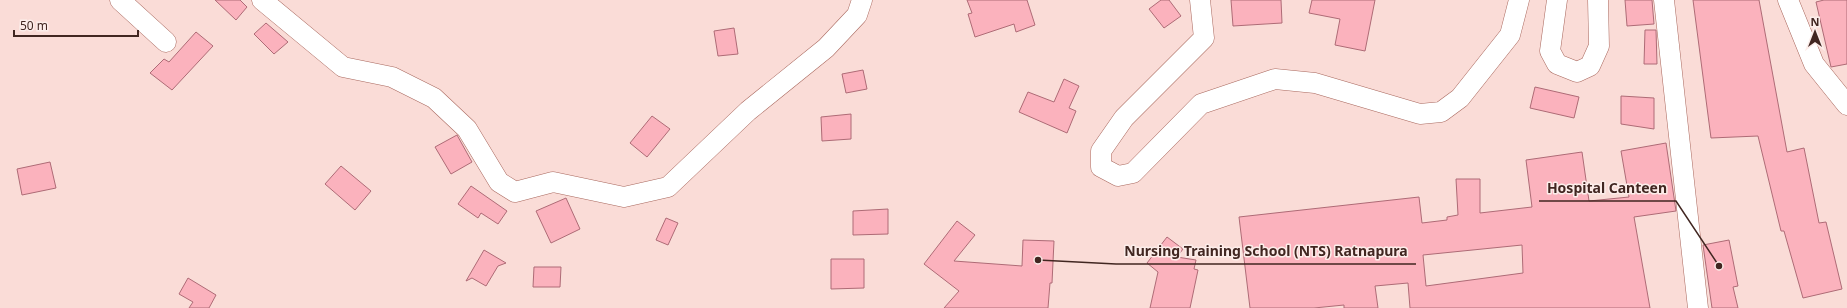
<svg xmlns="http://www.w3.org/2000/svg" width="1847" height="308" viewBox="0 0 1847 308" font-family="'Noto Sans',sans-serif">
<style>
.building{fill:#fbb2bd;stroke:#ae6b76;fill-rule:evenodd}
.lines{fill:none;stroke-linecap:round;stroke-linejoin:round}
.minor-casing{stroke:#a9685e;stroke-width:21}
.minor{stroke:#fff;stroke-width:20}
.leader{fill:none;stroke:#412621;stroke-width:1.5}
.callout-dot{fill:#412621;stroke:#fcedea;stroke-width:1.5}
.callout-label{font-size:14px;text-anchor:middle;font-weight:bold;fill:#412621;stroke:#fcedea;stroke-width:3;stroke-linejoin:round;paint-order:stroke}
</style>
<rect width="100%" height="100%" fill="#fadcd7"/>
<path class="building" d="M 215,0 L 240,0 L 247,7 L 236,20 Z
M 967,0 L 1027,0 L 1035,25 L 1016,32 L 1014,24 L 975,37 L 968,14 L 972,13 Z
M 1161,0 L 1169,0 L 1181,16 L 1164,28 L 1149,9 Z
M 1231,0 L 1281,0 L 1282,23 L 1233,26 Z
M 1312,0 L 1375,0 L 1365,51 L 1335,45 L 1340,19 L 1309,13 Z
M 1625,0 L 1652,0 L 1654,24 L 1627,26 Z
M 1693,0 L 1759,0 L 1787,152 L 1804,148 L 1819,223 L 1826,222 L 1842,289 L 1803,298 L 1784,231 L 1781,231 L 1758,136 L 1711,138 Z
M 1824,0 L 1847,0 L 1847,64 L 1831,67 L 1816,2 Z
M 266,23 L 288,42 L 274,54 L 254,34 Z
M 734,28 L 738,54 L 718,56 L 714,31 Z
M 1645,30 L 1656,30 L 1657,64 L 1644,64 Z
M 196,32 L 213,46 L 172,90 L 150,73 L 164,59 L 169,62 Z
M 863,70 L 867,89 L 846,93 L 842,74 Z
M 1064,79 L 1079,86 L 1069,108 L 1076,111 L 1067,133 L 1019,112 L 1028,92 L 1054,102 Z
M 1535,87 L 1579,97 L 1574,118 L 1530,108 Z
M 1621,96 L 1654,98 L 1654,129 L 1621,124 Z
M 851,114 L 851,139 L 822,141 L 821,117 Z
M 652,116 L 670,129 L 647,157 L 630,143 Z
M 457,135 L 472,162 L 451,174 L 435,147 Z
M 1666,143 L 1676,211 L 1634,217 L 1650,308 L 1410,308 L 1408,283 L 1375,286 L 1378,308 L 1344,308 L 1344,305 L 1314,308 L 1250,308 L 1239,217 L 1419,197 L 1422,223 L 1447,220 L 1447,217 L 1458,215 L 1456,179 L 1480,179 L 1480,213 L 1532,207 L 1526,160 L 1582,152 L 1589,201 L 1629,197 L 1621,151 ZM 1522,245 L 1523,273 L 1426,286 L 1423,255 Z
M 50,162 L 56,188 L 22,195 L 17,169 Z
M 341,166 L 371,191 L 355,210 L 325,184 Z
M 471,186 L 507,211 L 498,224 L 481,213 L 478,218 L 458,204 Z
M 566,198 L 580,229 L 551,243 L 536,211 Z
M 888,209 L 888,234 L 853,235 L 853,211 Z
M 666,218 L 678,223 L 668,245 L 656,240 Z
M 957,221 L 975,235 L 954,261 L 1022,266 L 1023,240 L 1054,241 L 1052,283 L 1050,283 L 1048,308 L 944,308 L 959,291 L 924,264 Z
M 1167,237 L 1183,249 L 1177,257 L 1196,260 L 1194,269 L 1198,270 L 1190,308 L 1150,308 L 1158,272 L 1147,263 Z
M 1729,240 L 1738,286 L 1733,287 L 1738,308 L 1712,308 L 1703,245 Z
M 484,250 L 506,263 L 498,266 L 486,286 L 472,278 L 466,281 Z
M 831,259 L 864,259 L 864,288 L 831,289 Z
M 534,267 L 561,267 L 560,287 L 533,287 Z
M 188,278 L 216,295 L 209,308 L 189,308 L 193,302 L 179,294 Z"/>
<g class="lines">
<defs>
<path id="minor" d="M 120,0 L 166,42
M 262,0 L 343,67 L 392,77 L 434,98 L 467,129 L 499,182 L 515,192 L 553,182 L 624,197 L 668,187 L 748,111 L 826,48 L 857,15 L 862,0
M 1200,0 L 1204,38 L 1124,118 L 1101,151 L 1101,167 L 1118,176 L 1133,173 L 1201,104 L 1275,79 L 1315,83 L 1420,114 L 1441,112 L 1460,98 L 1510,35 L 1519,0
M 1557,0 L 1550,51 L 1557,64 L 1577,72 L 1590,66 L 1599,46 L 1598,0
M 1664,0 L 1698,308
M 1788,0 L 1814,64 L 1847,105"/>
</defs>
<use href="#minor" class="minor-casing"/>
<use href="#minor" class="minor"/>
</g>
<path class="leader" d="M1719 266L1676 201H1539M1038 260L1116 264H1416"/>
<g class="callout-dot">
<circle cx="1719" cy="266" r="4"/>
<circle cx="1038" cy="260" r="4"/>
</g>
<g class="callout-label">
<text x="1607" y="193">Hospital Canteen</text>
<text x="1266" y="256">Nursing Training School (NTS) Ratnapura</text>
</g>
<g transform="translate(1815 32)" stroke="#fcedea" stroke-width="3" paint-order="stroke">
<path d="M0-3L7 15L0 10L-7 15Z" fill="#412621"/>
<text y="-6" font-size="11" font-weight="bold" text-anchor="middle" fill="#412621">N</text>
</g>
<path d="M14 30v6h124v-6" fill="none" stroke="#412621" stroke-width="2"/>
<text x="20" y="30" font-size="12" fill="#412621" stroke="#fcedea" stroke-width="3" paint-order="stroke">50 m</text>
</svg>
